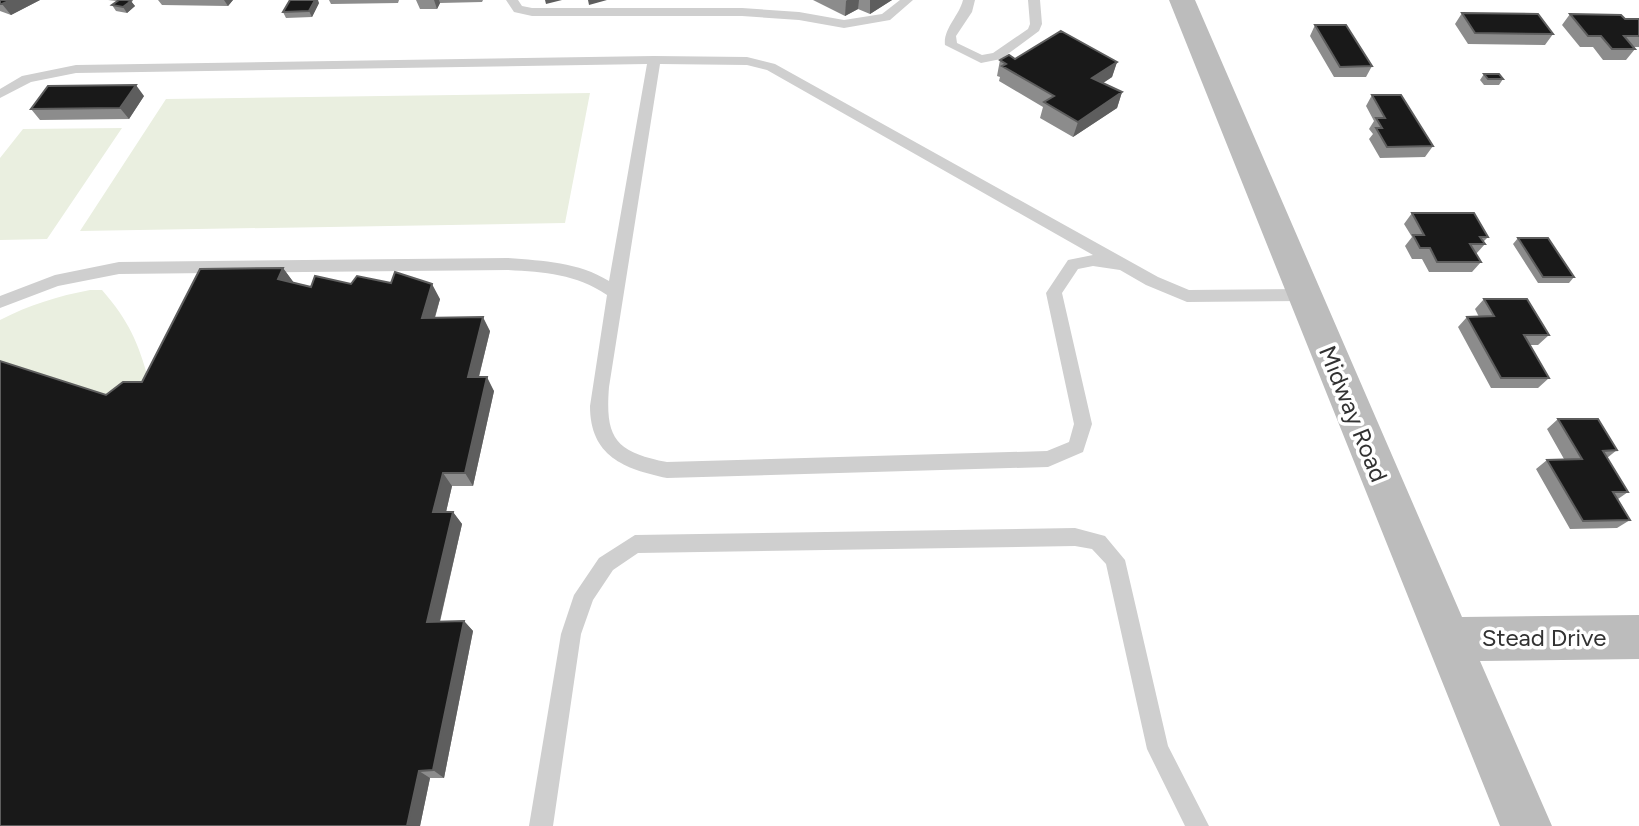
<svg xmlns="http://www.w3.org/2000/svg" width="1639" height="826" viewBox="0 0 1639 826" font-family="Figtree,sans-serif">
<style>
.green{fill:#eaefe0}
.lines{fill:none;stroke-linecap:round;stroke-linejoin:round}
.lane{fill:#cfcfcf;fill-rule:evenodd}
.secondary{fill:#bcbcbc;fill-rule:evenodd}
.wall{fill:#8c8c8c}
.shaded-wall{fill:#5e5e5e}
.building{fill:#191919;stroke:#5e5e5e;stroke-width:2}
.labels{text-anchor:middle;stroke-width:7;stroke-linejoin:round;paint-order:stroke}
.street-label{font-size:24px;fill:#323232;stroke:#fff}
</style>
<rect width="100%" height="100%" fill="#fff"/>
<path class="green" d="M 590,93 L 565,223 L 80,231 L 166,99 Z
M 122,128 L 47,239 L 0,240 L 0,158 L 23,129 Z
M 90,290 L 102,290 C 129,321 138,342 149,381 L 121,409 L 0,369 L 0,320 C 29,305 58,296 90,290 Z"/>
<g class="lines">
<path class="lane" d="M 506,0 L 518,0 L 522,6 L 532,8 L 742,8 L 799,12 L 844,20 L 882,14 L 900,0 L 913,0 L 890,20 L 844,28 L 799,20 L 742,16 L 532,16 L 514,12 Z
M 963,0 L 975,0 L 972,12 L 956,36 L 957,43 L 982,55 L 993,53 L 1028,29 L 1030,24 L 1028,0 L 1040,0 L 1042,24 L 1039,31 L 1001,59 L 981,63 L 945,45 C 943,29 959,16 963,0 Z
M 654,56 L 747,57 L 775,64 L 1158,277 L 1189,290 L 1304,289 L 1312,295 L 1304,301 L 1187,302 L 1146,285 L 1120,270 L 1093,266 L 1078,269 L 1062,293 L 1092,424 L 1083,452 L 1048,467 L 667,478 C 624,469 590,456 590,406 L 607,295 C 576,274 545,272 508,270 L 119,274 L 58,286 L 0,308 L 0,296 L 55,275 L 119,262 L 508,258 C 544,261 578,262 609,281 L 647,64 L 76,73 L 31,82 L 0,98 L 0,89 L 22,76 L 76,65 ZM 660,64 L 747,65 L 767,70 L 1093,255 L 1068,260 L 1046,293 L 1074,424 L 1069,442 L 1047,451 L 667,462 C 615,452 605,438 609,387 Z
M 1075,528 L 1105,536 L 1125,560 L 1168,746 L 1209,826 L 1185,826 L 1147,749 L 1106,564 L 1092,549 L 1075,546 L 638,553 L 613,570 L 593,600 L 581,634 L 553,826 L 529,826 L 561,634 L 574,595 L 599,558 L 635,535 Z"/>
<path class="secondary" d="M 1169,0 L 1195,0 L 1462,617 L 1639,615 L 1639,659 L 1480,661 L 1552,826 L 1500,826 Z"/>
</g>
<path class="wall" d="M 0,0 L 40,0 L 11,15 L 0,11 Z
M 108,0 L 129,0 L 135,6 L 127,13 L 116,11 L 112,5 L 117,1 Z
M 158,0 L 233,0 L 228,6 L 162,5 Z
M 329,0 L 399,0 L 398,3 L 331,4 Z
M 416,0 L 483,0 L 482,2 L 440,3 L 437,9 L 420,9 Z
M 813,0 L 892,0 L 870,14 L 858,9 L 845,16 Z
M 319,3 L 312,17 L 286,18 L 283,12 Z
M 1462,13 L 1553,34 L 1545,45 L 1468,44 L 1455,24 Z
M 1570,14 L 1639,19 L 1639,47 L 1634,47 L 1635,49 L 1626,60 L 1603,60 L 1593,47 L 1580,47 L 1562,25 Z
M 1315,25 L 1372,66 L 1366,77 L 1334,77 L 1310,36 Z
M 1015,59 L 1117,62 L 1112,77 L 1103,83 L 1122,92 L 1117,108 L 1073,137 L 1040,118 L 1043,107 L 999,81 L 1000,77 L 997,76 L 1000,60 Z
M 1484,74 L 1503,79 L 1499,85 L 1484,85 L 1480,80 Z
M 1372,95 L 1433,146 L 1425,157 L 1380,158 L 1369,139 L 1373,134 L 1369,129 L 1374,121 L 1366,106 Z
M 144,96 L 129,119 L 40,120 L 31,109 Z
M 1412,213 L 1488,237 L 1483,242 L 1485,244 L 1476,254 L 1481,262 L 1472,272 L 1429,272 L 1422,259 L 1412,259 L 1405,246 L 1412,237 L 1404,224 Z
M 1518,238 L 1574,277 L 1569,283 L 1538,283 L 1513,244 Z
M 283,268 L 294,283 L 311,287 L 351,284 L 440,299 L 435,318 L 490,331 L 479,377 L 494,391 L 473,486 L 452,486 L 446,512 L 453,512 L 462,524 L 440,622 L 464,621 L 473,631 L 444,778 L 430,778 L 420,826 L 0,826 L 106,395 L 142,382 Z
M 1484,299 L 1549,335 L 1538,345 L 1530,345 L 1549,378 L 1538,388 L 1491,388 L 1458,327 L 1467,317 L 1479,317 L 1475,309 Z
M 1558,419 L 1617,450 L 1607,458 L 1628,492 L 1618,499 L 1630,520 L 1617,528 L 1570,529 L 1536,469 L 1547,460 L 1564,459 L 1547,429 Z"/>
<path class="shaded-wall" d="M 11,0 L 40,0 L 11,15 L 2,4 Z
M 224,0 L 233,0 L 228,6 Z
M 315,0 L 318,0 L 319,3 L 312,17 L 309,11 Z
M 434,0 L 439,0 L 440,3 L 437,9 Z
M 545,0 L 562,0 L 546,4 Z
M 588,0 L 607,0 L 589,5 Z
M 847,0 L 859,0 L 858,9 L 845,16 L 846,1 Z
M 870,0 L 892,0 L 870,14 Z
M 131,1 L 135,6 L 127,13 L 123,7 Z
M 1117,62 L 1112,77 L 1088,93 L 1092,78 Z
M 136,85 L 144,96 L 129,119 L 120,108 Z
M 1122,92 L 1117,108 L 1073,137 L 1078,122 Z
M 283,268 L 294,283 L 278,279 Z
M 432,284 L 440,299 L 430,333 L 422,318 Z
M 483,317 L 490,331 L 475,392 L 468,377 Z
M 487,377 L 494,391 L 473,486 L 465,473 Z
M 443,473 L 452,486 L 443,525 L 433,512 Z
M 453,512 L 462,524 L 437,633 L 427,622 Z
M 464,621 L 473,631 L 444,778 L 433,770 Z
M 419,771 L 430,778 L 420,826 L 407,826 Z"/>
<path class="building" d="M 0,0 L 11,0 L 2,4 L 0,4 Z
M 119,0 L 127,0 L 131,1 L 123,7 L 112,5 Z
M 290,0 L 315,0 L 309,11 L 283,12 Z
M 1462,13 L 1538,14 L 1553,34 L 1475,33 Z
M 1570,14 L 1621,15 L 1625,19 L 1639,19 L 1639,36 L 1624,36 L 1635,49 L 1612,49 L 1601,36 L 1588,36 Z
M 1315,25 L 1346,25 L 1372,66 L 1340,67 Z
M 1061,31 L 1117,62 L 1092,78 L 1122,92 L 1078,122 L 1044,102 L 1054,96 L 1002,66 L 1006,64 L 1000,60 L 1009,55 L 1015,59 Z
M 1484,74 L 1499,74 L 1503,79 L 1488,79 Z
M 136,85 L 120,108 L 31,109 L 48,86 Z
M 1372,95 L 1401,95 L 1433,146 L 1387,147 L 1376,128 L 1382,128 L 1376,118 L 1385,118 Z
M 1412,213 L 1474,213 L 1488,237 L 1480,237 L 1485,244 L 1470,244 L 1481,262 L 1437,262 L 1430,248 L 1420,248 L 1413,235 L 1424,235 Z
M 1518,238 L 1548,238 L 1574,277 L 1543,277 Z
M 283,268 L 278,279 L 311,287 L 315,276 L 351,284 L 357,276 L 391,283 L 395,272 L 432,284 L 422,318 L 483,317 L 468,377 L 487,377 L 465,473 L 443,473 L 433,512 L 453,512 L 427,622 L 464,621 L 433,770 L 419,771 L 407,826 L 0,826 L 0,361 L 106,395 L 123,382 L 142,382 L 200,269 Z
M 1484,299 L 1527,299 L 1549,335 L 1524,335 L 1549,378 L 1501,378 L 1467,317 L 1494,316 Z
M 1558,419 L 1598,419 L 1617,450 L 1603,451 L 1628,492 L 1613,492 L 1630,520 L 1583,521 L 1547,460 L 1582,459 Z"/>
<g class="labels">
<g class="street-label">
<text transform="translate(1353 414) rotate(68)" y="8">Midway Road</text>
<text x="1544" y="646">Stead Drive</text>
</g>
</g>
</svg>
